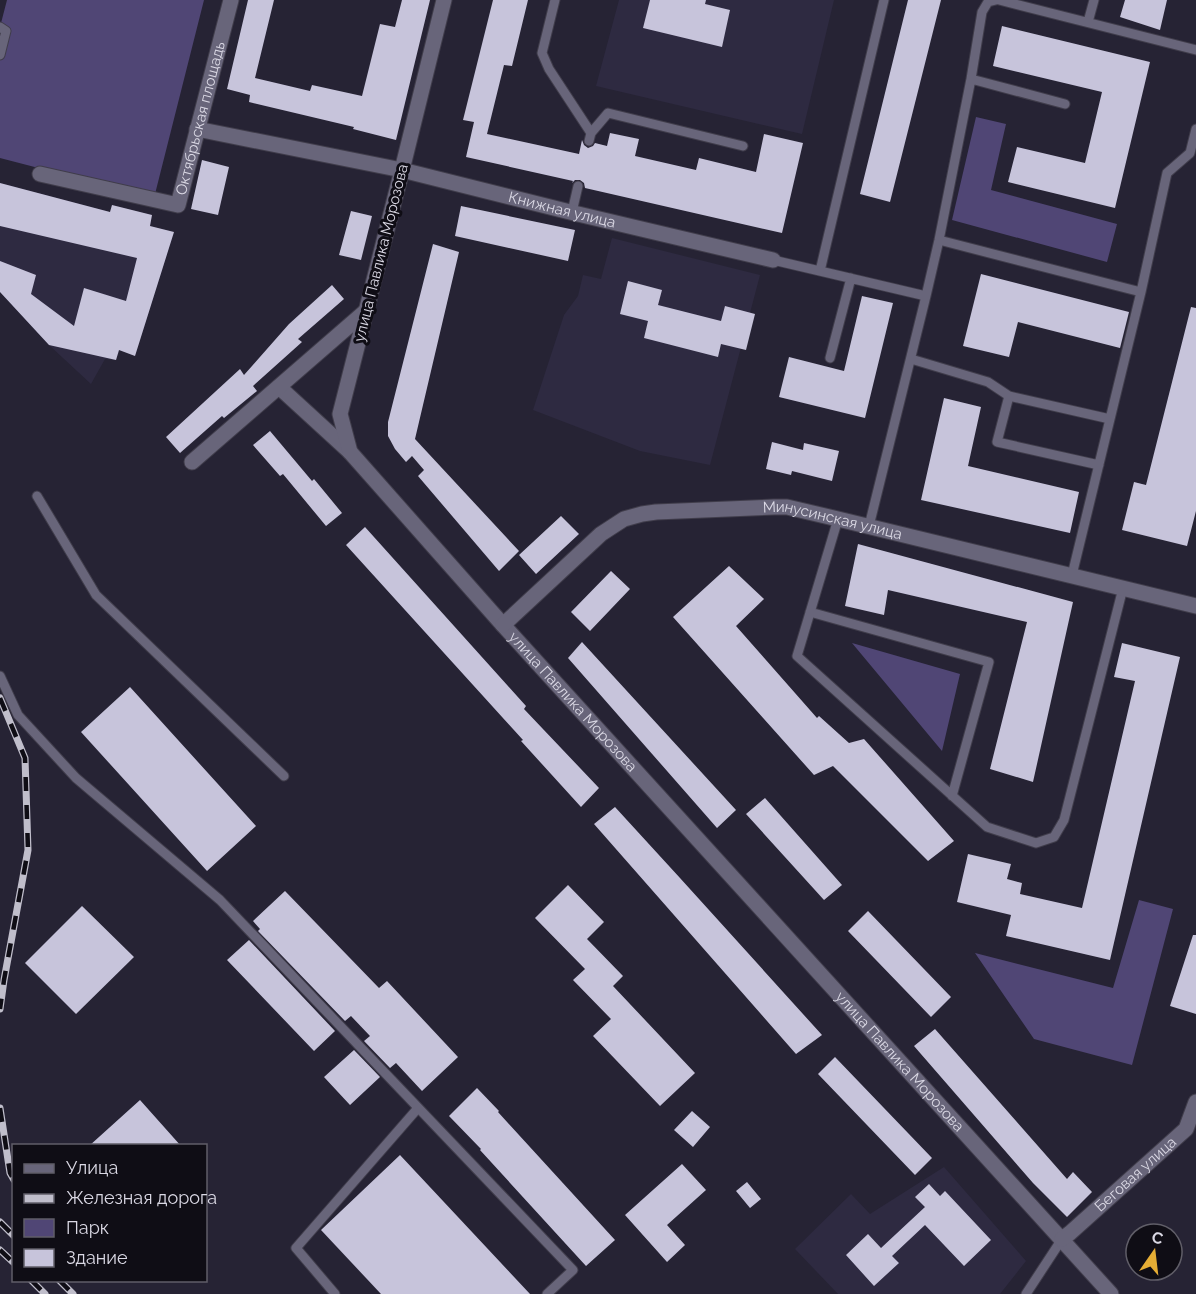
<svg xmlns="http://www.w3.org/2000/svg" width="1196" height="1294" viewBox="0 0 1196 1294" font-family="Raleway,sans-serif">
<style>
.built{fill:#2e2a41}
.green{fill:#504675}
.building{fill:#c7c4db}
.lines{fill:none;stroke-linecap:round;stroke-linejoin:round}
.service-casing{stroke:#403d4b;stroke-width:11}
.minor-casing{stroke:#403d4b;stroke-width:17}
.tertiary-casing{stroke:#403d4b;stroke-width:17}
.service{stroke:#68657a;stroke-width:9}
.minor{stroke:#68657a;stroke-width:15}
.tertiary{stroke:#68657a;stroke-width:15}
.rail-casing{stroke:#c0becb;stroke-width:7}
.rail{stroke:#0f0d15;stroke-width:4.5;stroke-dasharray:14;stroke-linecap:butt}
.labels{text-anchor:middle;stroke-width:6;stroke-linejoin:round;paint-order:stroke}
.street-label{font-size:15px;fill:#dad8e4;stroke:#0f0d15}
</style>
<rect width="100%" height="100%" fill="#262334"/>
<path class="built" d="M 619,0 L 834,0 L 802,134 L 596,86 Z
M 0,183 L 110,212 L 112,205 L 152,215 L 150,226 L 174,232 L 135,356 L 120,350 L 116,360 L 105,359 L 91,384 L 49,345 L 0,292 Z
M 612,238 L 760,275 L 710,465 L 640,451 L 533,410 L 564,315 L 578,296 L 583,275 L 601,279 Z
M 944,1167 L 1026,1261 L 1000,1294 L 838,1294 L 795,1249 L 851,1194 L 870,1214 Z"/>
<path class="green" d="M 7,0 L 204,0 L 154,198 L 0,158 L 0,27 Z
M 976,117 L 1006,124 L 991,190 L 1117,224 L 1107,262 L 952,220 Z
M 852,643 L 960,674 L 942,751 Z
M 1139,900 L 1173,909 L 1132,1065 L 1034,1039 L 975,953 L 1113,988 Z"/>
<path class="building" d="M 248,0 L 274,0 L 255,78 L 310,91 L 312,85 L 362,96 L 380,24 L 395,27 L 402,0 L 430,0 L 396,140 L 353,129 L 354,127 L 249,102 L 250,95 L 227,89 Z
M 493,0 L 528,0 L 512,66 L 504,65 L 487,134 L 579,154 L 582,140 L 584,145 L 588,148 L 593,146 L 595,143 L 607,146 L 610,133 L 639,139 L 635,156 L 696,170 L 699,158 L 756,172 L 764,134 L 803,143 L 782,233 L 585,188 L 584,183 L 580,180 L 575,180 L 572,183 L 573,181 L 466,157 L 474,122 L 463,120 Z
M 650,0 L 706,0 L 705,4 L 730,10 L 722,47 L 643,28 Z
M 908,0 L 941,0 L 890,202 L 860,194 Z
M 1125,0 L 1167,0 L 1160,30 L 1120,17 Z
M 1002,26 L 1150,62 L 1115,208 L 1008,182 L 1017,147 L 1085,163 L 1102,92 L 993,66 Z
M 202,160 L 229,167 L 218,215 L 191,209 Z
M 0,183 L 110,212 L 112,205 L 152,215 L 150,226 L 174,232 L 135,356 L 119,350 L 116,360 L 49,345 L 0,292 L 0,261 L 36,275 L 31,294 L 74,326 L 84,288 L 126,301 L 137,258 L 0,226 Z
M 461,206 L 575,230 L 568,261 L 455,236 Z
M 351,211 L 372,216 L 361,260 L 339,255 Z
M 433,244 L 459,252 L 415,439 L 519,551 L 499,571 L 418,476 L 424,470 L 412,456 L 406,462 L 395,449 L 388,436 L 388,422 Z
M 981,274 L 1129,312 L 1120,348 L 1018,322 L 1009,357 L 963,346 Z
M 628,281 L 662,290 L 658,305 L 721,321 L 725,306 L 755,314 L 746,350 L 721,344 L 718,357 L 644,338 L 648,321 L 620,314 Z
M 332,285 L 344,299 L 298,339 L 302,342 L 253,386 L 257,391 L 224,418 L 222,416 L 180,453 L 166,437 L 240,369 L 244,375 L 289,324 Z
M 862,296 L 893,303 L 865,418 L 779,397 L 789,357 L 844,371 Z
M 1191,307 L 1196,308 L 1196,511 L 1187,546 L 1122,530 L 1134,482 L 1146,485 Z
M 944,398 L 981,407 L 968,466 L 1079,492 L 1070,533 L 921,500 Z
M 270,431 L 312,481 L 314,479 L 342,513 L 326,526 L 283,474 L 280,476 L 253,445 Z
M 772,442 L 803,450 L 804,443 L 839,451 L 832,481 L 792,471 L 791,475 L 766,469 Z
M 561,516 L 579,534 L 536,574 L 519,555 Z
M 365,527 L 526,706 L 524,709 L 599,788 L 581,807 L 521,741 L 523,740 L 346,545 Z
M 858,544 L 1073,602 L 1033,782 L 990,769 L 1027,622 L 888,590 L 884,615 L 845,606 Z
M 729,566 L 764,599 L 736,626 L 817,718 L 819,716 L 849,743 L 864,739 L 954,841 L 928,861 L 833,766 L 814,775 L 673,617 Z
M 611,571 L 630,589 L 590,631 L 571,612 Z
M 582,642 L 736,810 L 717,828 L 568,658 Z
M 1122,643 L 1180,657 L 1110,960 L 1006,936 L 1011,915 L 957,902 L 968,854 L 1011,864 L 1007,879 L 1022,883 L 1020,894 L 1082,908 L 1135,681 L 1114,677 Z
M 130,687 L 256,826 L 207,871 L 81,732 Z
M 765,798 L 842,885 L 824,900 L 746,814 Z
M 615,807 L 680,878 L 822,1035 L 796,1054 L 594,824 Z
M 568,885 L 604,922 L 587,939 L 623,976 L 613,986 L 695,1073 L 660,1106 L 593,1036 L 611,1019 L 573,980 L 585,969 L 535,918 Z
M 285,891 L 379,988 L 387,981 L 458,1057 L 422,1091 L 396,1063 L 390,1068 L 364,1041 L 370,1036 L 351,1016 L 345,1021 L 258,931 L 260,929 L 253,921 Z
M 82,906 L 134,957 L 76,1014 L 25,963 Z
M 868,911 L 951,997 L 931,1017 L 848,931 Z
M 1193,935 L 1196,935 L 1196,1014 L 1170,1006 Z
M 249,940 L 335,1031 L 314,1051 L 227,960 Z
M 935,1029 L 1067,1179 L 1073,1172 L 1092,1192 L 1067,1217 L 1033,1183 L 914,1046 Z
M 354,1050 L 380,1077 L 350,1105 L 324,1077 Z
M 835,1057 L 932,1158 L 915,1175 L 818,1074 Z
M 477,1088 L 499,1111 L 498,1112 L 615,1240 L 586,1266 L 480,1150 L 481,1149 L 449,1116 Z
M 140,1100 L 181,1146 L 89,1146 Z
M 692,1111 L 710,1127 L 693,1147 L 674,1130 Z
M 400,1155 L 530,1294 L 381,1294 L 321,1230 Z
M 682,1164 L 706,1190 L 667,1225 L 685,1245 L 667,1262 L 625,1215 Z
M 747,1182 L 761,1199 L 750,1208 L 736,1191 Z
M 929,1184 L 940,1196 L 945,1191 L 991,1240 L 964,1266 L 925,1225 L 892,1256 L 899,1263 L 874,1286 L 846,1255 L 868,1234 L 881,1248 L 925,1207 L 915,1197 Z"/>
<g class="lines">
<defs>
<path id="service" d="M 555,0 L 542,53 L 549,69 L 591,133 L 589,141
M 999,0 L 1196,50
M 1088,22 L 1094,0
M 0,27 L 6,31 L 0,55
M 971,79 L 1065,104
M 591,133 L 608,113 L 743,146
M 572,212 L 578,186
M 939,240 L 1141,292 L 1167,173 L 1190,153 L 1196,129
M 773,260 L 926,296
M 820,271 L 884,0
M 830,358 L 851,278
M 911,359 L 988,382 L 1009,396 L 1110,419
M 1009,396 L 997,442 L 1099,465
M 37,496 L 96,595 L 284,776
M 838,519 L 797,656 L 987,827 L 1036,843 L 1054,837 L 1064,820 L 1123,588
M 869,526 L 926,296 L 939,240 L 971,79 L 982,12 L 988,2 L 996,0
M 1072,575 L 1141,292
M 810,612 L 989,662 L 952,796
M 0,676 L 18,715 L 76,778 L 220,900 L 573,1270 L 547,1294
M 335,1294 L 296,1248 L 418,1108
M 1026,1294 L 1062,1239"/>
<g id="minor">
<path id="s1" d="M 197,129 L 402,170 L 578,214 L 773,260"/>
<path id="s2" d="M 40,174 L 178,205 L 231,0"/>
<path d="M 279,387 L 350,452"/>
<path d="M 192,462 L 366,311"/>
</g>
<g id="tertiary">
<path id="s3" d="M 444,0 L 402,170 L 340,414 L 350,452 L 503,625 L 1111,1294"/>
<path id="s4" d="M 503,625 L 601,534 L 624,519 L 642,514 L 656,512 L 774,507 L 787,507 L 838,519 L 1196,606"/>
<path id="s5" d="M 1062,1239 L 1070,1233 L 1186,1129 L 1196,1102"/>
</g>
</defs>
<use href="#service" class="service-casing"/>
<use href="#minor" class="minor-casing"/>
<use href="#tertiary" class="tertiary-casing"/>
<use href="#service" class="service"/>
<use href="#minor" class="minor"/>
<use href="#tertiary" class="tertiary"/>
<defs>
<path id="rail" d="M 0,698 L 25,758 L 28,850 L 4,980 L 0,1009
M 0,1108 L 10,1173 L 14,1180
M 0,1222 L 14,1236
M 0,1250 L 14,1263
M 31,1280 L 45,1294
M 59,1280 L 73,1294"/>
</defs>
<use href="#rail" class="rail-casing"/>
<use href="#rail" class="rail"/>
</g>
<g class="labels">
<g class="street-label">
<text dy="5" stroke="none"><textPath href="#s2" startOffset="231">Октябрьская площадь</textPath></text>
<text dy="5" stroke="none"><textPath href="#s1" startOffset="374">Книжная улица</textPath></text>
<text transform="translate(381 253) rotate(-76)" y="5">улица Павлика Морозова</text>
<text dy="5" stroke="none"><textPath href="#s4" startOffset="372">Минусинская улица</textPath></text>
<text dy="5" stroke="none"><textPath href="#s3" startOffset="801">улица Павлика Морозова</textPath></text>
<text dy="5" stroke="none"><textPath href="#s3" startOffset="1287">улица Павлика Морозова</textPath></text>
<text dy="5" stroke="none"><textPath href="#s5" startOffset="98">Беговая улица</textPath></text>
</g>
</g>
<rect x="12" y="1144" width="195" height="138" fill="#0f0d15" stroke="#605e68" stroke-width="1.5"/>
<rect x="24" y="1164" width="30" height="9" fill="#68657a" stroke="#605e68" stroke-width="1.5"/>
<text x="66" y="1174" font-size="18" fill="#dad8e4">Улица</text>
<rect x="24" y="1194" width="30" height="9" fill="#c0becb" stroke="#605e68" stroke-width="1.5"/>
<text x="66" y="1204" font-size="18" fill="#dad8e4">Железная дорога</text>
<rect x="24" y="1219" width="30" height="18" fill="#504675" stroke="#605e68" stroke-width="1.5"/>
<text x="66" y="1234" font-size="18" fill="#dad8e4">Парк</text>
<rect x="24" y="1249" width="30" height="18" fill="#c7c4db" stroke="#605e68" stroke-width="1.5"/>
<text x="66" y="1264" font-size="18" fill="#dad8e4">Здание</text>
<g transform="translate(1154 1252) rotate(14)"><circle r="28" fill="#0f0d15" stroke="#605e68" stroke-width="1.5"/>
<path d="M0-4.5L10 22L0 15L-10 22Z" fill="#e5ad35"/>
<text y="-9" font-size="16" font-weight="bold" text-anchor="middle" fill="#dad8e4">С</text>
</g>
</svg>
